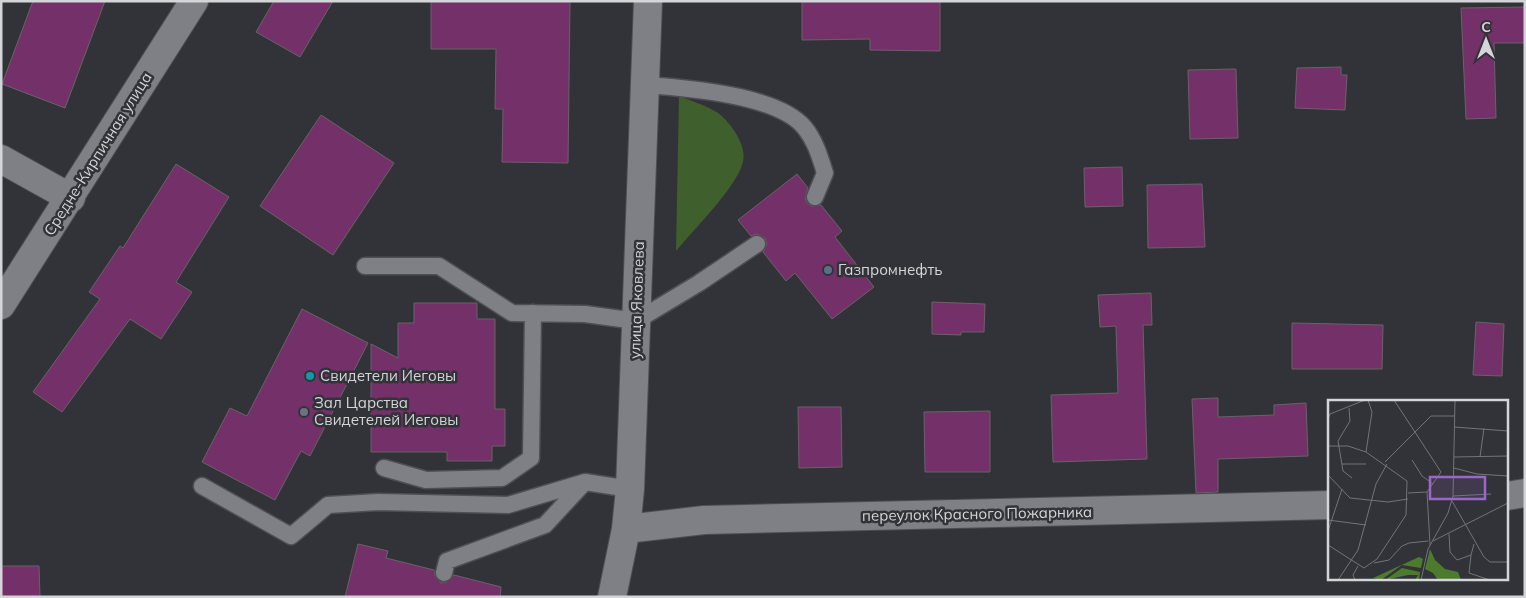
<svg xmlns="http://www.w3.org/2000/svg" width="1526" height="598" viewBox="0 0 1526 598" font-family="Mulish,sans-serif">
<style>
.green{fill:#3f5f2d}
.building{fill:#743169;stroke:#686367}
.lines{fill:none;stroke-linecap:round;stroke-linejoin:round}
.lane-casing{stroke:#4e4f53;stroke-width:19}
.street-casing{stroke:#4e4f53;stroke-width:30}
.secondary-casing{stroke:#4e4f53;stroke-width:30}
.lane{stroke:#7e8085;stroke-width:16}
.street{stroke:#7e8085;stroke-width:28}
.secondary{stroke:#7e8085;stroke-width:28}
.service-dot{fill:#5c6f8a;stroke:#323338;stroke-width:2}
.culture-dot{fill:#0f9aa8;stroke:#323338;stroke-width:2}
.worship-dot{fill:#6b7280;stroke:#323338;stroke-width:2}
.labels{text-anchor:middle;stroke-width:5;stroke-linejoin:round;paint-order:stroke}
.street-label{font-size:15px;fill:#d4d5d8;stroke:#323338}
.poi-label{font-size:15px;fill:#d4d5d8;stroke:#323338;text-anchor:start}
.inset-road{fill:none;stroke:#737478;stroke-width:1}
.view{fill:#9a67c8;fill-opacity:0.15;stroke:#9a67c8;stroke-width:2.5}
.inset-edge{fill:none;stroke:#d4d5d8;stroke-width:2.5}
</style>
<rect width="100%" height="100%" fill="#323338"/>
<path class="green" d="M 679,96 C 692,101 707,106 718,113 C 731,123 747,145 743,162 C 737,187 694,229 676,251 Z"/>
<path class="building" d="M 33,1 L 105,1 L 65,108 L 2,84 Z
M 274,1 L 333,1 L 300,57 L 256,32 Z
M 431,1 L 570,1 L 568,163 L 502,162 L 503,109 L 495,109 L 496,49 L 431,49 Z
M 802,1 L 940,1 L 940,51 L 870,50 L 870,39 L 802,40 Z
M 1525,7 L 1525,43 L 1494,43 L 1496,118 L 1466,119 L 1461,8 Z
M 1341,67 L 1341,75 L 1347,75 L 1345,110 L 1295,108 L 1297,68 Z
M 1236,69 L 1238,138 L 1190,139 L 1188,70 Z
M 321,115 L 394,163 L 333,255 L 260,206 Z
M 176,164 L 229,197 L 176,282 L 192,292 L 161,339 L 130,319 L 62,412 L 33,392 L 100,299 L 89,292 L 120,246 L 123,248 Z
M 1122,167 L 1123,206 L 1085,207 L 1084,168 Z
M 797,174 L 808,188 L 805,198 L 807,203 L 812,206 L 821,205 L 842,231 L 835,237 L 874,287 L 832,319 L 795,273 L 786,281 L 763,252 L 767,244 L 765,238 L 757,234 L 751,236 L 738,220 Z
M 1202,184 L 1205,247 L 1148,248 L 1147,185 Z
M 1151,293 L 1152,325 L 1143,325 L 1147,459 L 1053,462 L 1051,395 L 1118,393 L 1116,326 L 1100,327 L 1098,295 Z
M 932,302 L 985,304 L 984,332 L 961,332 L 961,335 L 932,334 Z
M 414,303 L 477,303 L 477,319 L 495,319 L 495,409 L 505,409 L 505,446 L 492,446 L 492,461 L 447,461 L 447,452 L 371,452 L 371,344 L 398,358 L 398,323 L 414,323 Z
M 302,309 L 368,343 L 310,456 L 301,451 L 275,500 L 202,462 L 230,408 L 247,416 Z
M 1476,322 L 1504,324 L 1502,376 L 1473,375 Z
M 1292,323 L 1383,325 L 1382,369 L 1292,369 Z
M 1218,398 L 1218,417 L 1274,415 L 1274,405 L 1306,403 L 1308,456 L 1218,459 L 1218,492 L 1196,493 L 1192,399 Z
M 798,407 L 841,407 L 842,467 L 799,468 Z
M 990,411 L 990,472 L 925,472 L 924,412 Z
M 358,544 L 388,551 L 386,558 L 434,570 L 435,576 L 441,583 L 447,582 L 454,575 L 501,587 L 500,597 L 345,597 Z
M 1,566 L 39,566 L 40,597 L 1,597 Z"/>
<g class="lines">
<defs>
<path id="lane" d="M 646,85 C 687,88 777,95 804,127 C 815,140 820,157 825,173 L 815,197
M 365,266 L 439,266 L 512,313 L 585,314 L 636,321 L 699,283 L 757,244
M 384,468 L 426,480 L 502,478 L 531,458 L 533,313
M 202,486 L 291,536 L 328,505 L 378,502 L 508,505 L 585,482 L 630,489
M 444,573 L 447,561 L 545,525 L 584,483"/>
<path id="street" d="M 1,159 L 71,198
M 1507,496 L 1525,493
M 626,529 L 704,520 L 1330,505"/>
<path id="secondary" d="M 1,305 L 194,1
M 612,597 L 626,529 L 630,489 L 648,1"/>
</defs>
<use href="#lane" class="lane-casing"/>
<use href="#street" class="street-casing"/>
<use href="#secondary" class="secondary-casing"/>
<use href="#lane" class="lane"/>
<use href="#street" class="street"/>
<use href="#secondary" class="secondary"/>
</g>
<circle class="service-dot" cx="828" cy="270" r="5"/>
<circle class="culture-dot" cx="310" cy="376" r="5"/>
<circle class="worship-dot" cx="304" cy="412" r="5"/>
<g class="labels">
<g class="street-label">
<text transform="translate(98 154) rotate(-58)" y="5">Средне-Кирпичная улица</text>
<text transform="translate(637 300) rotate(-88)" y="5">улица Яковлева</text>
<text transform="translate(977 514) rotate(-1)" y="5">переулок Красного Пожарника</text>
</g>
<g class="poi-label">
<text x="838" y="275">Газпромнефть</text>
<text x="320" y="381">Свидетели Иеговы</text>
<text x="314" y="408">Зал Царства<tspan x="314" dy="17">Свидетелей Иеговы</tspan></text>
</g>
</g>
<g transform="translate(1328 400)">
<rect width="180" height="180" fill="#323338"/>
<path d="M 102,149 L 107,160 L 117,169 L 130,172 L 133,180 L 110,180 L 105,173 L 97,169 ZM 91,157 L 95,159 L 93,168 L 74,165 L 53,180 L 45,178 ZM 74,168 L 92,172 L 91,180 L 87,180 L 90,175 L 80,175 L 57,180 Z" fill="#4c7b2e"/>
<path class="inset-road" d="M 66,0 L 113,72M 21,8 L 22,21 L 10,41 L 15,71 L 24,78M 0,19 L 2,14 L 37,0M 126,27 L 180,31M 0,46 L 20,46 L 38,52 L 79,81 L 78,115 L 49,159 L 36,168M 38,52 L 44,12 L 40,0M 126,57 L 180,56M 152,57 L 156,28M 84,60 L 94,76 L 105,84M 57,62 L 103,16 L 127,16M 14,64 L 38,64M 126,68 L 149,74 L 180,76M 0,75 L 22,98 L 60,102 L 80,99M 80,93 L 99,92M 125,96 L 163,94M 124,101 L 156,157 L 162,162 L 180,162M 0,120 L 38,125M 0,131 L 14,89M 121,134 L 122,152 L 129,160 L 143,155 L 146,144M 105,141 L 180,103M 0,145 L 36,168M 102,145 L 99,92 L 113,72M 143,155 L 141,173 L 162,180M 46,163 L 61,160 L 74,146 L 81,143 L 100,141M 10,180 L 30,150 L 48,84 L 59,64M 27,180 L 25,175 L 30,166M 93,180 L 100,149 L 120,113 L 125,96 L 127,0"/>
<path class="view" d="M 102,77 L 157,77 L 157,99 L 102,99 Z"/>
<rect width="180" height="180" class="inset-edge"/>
</g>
<rect width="1526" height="598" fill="none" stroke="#d4d5d8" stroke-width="5"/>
<g transform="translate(1486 40)" stroke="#323338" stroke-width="4" paint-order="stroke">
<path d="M0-4L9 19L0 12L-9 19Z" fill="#d4d5d8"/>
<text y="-8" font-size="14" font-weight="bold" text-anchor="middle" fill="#d4d5d8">С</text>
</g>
</svg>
